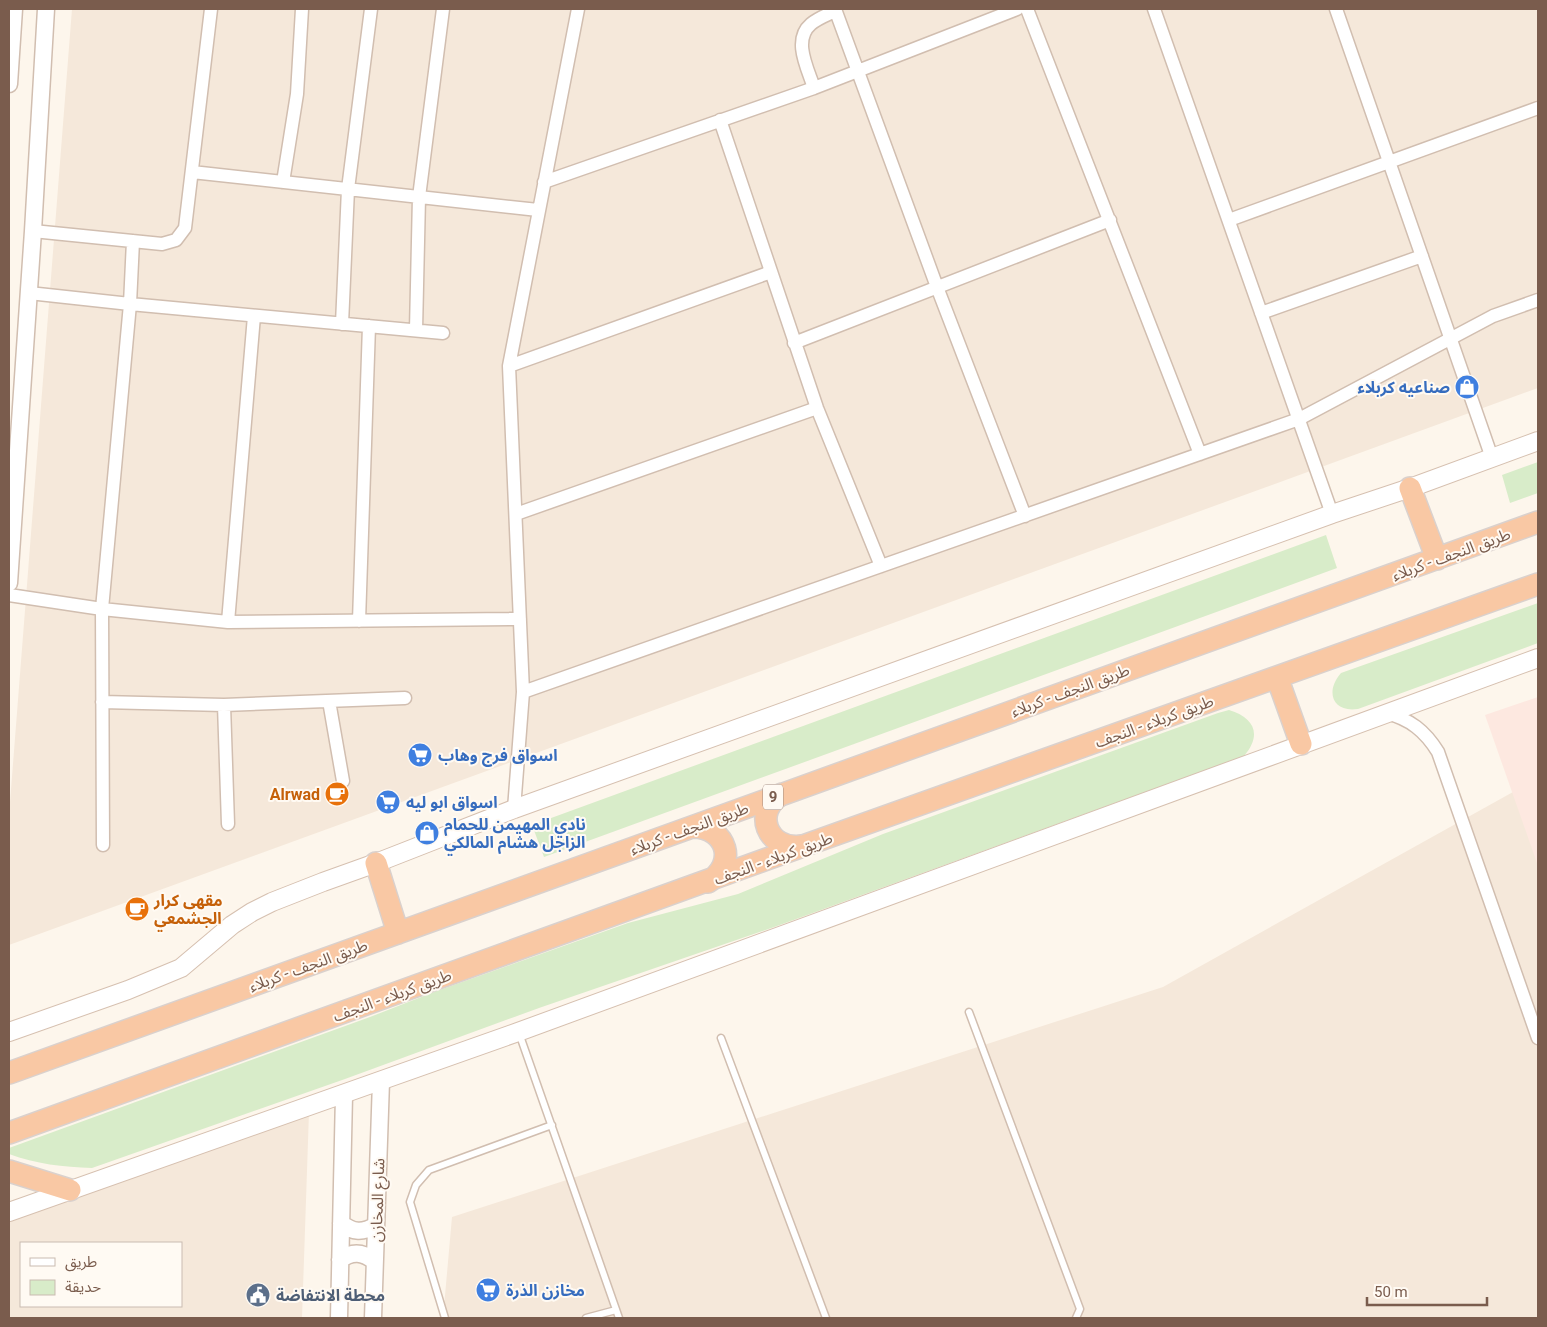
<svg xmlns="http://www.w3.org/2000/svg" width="1547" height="1327" viewBox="0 0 1547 1327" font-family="Roboto,'Noto Sans Arabic',sans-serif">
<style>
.residential{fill:#f5e8da;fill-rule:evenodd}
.commercial{fill:#fde8e0}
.green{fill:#d8ecc9}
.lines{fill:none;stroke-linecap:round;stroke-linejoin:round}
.service-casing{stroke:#d1beb0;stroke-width:9}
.minor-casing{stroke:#d1beb0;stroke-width:15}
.tertiary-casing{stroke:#d1beb0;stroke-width:19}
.secondary-casing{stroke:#d6c0b0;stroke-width:20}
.trunk-casing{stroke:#dad1cd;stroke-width:24}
.service{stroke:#fff;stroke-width:6}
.minor{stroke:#fff;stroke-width:12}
.tertiary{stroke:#fff;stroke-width:16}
.secondary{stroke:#fff;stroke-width:18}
.trunk{stroke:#f9c8a4;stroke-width:21}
.labels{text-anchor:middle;stroke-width:4;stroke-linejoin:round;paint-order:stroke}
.shield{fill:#fffaf3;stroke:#a28b7f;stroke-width:1}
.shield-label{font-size:15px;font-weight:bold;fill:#7a5c4d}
.shop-label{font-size:16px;font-weight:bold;fill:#366cbe;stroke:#fffaf3;text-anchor:start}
.street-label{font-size:16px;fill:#7a5c4d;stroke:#fffaf3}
.food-label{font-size:16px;font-weight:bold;fill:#c56008;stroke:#fffaf3;text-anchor:end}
.service-label{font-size:16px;font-weight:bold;fill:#4e5e75;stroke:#fffaf3;text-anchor:start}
</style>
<rect width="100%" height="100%" fill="#fdf6ec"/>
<path class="residential" d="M 72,9 L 1538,9 L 1538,388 L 9,945 L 9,815 Z
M 1538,778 L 1538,1318 L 443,1318 L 452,1217 L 1163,987 Z
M 309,1112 L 302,1318 L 9,1318 L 9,1222 ZM 21,1243 L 181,1243 L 181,1306 L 21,1306 Z"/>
<path class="commercial" d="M 1538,697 L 1538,866 L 1485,715 Z"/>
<path class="green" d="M 1538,462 L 1538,493 L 1510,503 L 1502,475 Z
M 1326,535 L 1337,568 L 544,857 L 532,825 Z
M 1538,603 L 1538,643 L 1358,709 C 1332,713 1325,691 1341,673 Z
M 1229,710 C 1255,718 1262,735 1244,756 L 777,926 L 539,1008 L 345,1079 L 92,1168 C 63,1167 36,1164 9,1154 L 9,1148 L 370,1017 L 434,992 L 628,923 L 738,894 L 883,834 L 1218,713 Z"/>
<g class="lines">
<defs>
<path id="service" d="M 969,1012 L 1080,1309 L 1076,1318
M 519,1033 L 619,1318
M 721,1038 L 826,1318
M 445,1318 L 410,1202 L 416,1185 L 429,1170 L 552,1125
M 586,1318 L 616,1310"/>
<path id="minor" d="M 835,9 L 937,287 L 1025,516
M 1027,9 L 1200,454
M 1154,9 L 1332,514
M 1336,9 L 1492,458
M 814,88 C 808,69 792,40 811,24 C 818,18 827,15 835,11
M 720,120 L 817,408 L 881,566
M 192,172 L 538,210
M 283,182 L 297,94 L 302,9
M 544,182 L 814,88 L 1017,9
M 1229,220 L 1538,108
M 33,231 L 162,244 L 176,240 L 185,228 L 211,9
M 29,293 L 130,304 L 443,333
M 1261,313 L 1422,256
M 342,324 L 348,189 L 371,9
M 416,330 L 419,197 L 443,9
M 794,343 L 1110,220
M 509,366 L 771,272
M 516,514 L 817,408
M 9,595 L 102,609 L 228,622 L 520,619
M 359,621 L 369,326
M 228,622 L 254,316
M 523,692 L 1299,419 L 1493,316 L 1538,300
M 329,701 L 343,781
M 102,702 L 224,705 L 405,698
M 224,705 L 228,824
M 1386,713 C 1410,719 1425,731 1438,752 L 1538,1038
M 514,809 L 523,692 L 509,366 L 578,9
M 103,845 L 102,609 L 130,304 L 133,241"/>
<path id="tertiary" d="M 9,84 L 14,9
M 9,583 L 33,231 L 46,9
M 341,1223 C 353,1233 363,1233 376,1225
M 340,1260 C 352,1251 363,1252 374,1261
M 339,1318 L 344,1095
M 373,1318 L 381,1081"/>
<path id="secondary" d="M 9,1032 L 128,990 L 181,968 L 232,925 L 252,912 L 272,902 L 323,882 L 376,863 L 514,809 L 1332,514 L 1410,488 L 1538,441
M 9,1212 L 518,1032 L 1538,658"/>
<path id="trunk" d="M 1410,488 L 1437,559
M 1277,677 L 1301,744
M 782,794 C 752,811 767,851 802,846
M 693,827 C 727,827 738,864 708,882
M 376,863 L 398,933
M 9,1073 L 1538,522
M 9,1133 L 803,846 L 1538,584
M 9,1171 L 70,1190"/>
</defs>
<use href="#service" class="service-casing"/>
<use href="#minor" class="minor-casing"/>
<use href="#tertiary" class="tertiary-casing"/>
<use href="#secondary" class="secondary-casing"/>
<use href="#trunk" class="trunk-casing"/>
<use href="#service" class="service"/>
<use href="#minor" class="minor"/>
<use href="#tertiary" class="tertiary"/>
<use href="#secondary" class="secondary"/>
<use href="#trunk" class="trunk"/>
</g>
<defs>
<symbol id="shop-disc" viewBox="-11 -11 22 22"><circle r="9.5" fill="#3f7fe0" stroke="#fffaf3"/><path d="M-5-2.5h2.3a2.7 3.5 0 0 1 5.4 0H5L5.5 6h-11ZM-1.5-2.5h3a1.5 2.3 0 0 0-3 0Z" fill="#fff"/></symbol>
<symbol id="supermarket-disc" viewBox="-11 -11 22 22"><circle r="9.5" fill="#3f7fe0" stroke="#fffaf3"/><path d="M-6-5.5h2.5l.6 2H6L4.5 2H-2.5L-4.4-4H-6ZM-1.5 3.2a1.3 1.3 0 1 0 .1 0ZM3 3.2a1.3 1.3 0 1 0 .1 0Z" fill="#fff"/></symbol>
<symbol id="cafe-disc" viewBox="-11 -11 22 22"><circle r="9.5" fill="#e8710a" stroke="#fffaf3"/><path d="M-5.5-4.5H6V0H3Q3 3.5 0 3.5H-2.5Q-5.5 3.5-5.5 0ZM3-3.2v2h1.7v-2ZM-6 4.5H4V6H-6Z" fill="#fff"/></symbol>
<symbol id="civic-disc" viewBox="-11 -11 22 22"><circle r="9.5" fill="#5c6f8a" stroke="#fffaf3"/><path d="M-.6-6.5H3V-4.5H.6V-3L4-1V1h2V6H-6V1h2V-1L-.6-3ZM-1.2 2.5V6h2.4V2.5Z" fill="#fff"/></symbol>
</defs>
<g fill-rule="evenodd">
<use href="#shop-disc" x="1453" y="373" width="28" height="28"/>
<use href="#supermarket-disc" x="406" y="741" width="28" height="28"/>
<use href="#cafe-disc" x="323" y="780" width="28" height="28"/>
<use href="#supermarket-disc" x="374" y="788" width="28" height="28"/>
<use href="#shop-disc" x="413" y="819" width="28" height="28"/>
<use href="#cafe-disc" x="123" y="895" width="28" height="28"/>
<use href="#supermarket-disc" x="474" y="1276" width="28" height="28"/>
<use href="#civic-disc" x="244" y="1281" width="28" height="28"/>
</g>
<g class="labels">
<rect class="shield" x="763" y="784.5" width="20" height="25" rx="4"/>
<g class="shield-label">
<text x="773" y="802">9</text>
</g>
<g class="shop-label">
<text x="1450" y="393" text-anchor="end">صناعيه كربلاء</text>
<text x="438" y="761">اسواق فرج وهاب</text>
<text x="406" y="808">اسواق ابو ليه</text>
<text x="444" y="830">نادي المهيمن للحمام<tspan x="444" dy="18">الزاجل هشام المالكي</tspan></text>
<text x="506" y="1296">مخازن الذرة</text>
</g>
<g class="street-label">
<text transform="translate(1451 554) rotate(-20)" y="6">طريق النجف - كربلاء</text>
<text transform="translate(1070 690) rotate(-20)" y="6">طريق النجف - كربلاء</text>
<text transform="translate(1154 721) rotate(-20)" y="6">طريق كربلاء - النجف</text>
<text transform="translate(689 828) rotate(-20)" y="6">طريق النجف - كربلاء</text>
<text transform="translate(773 858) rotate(-20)" y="6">طريق كربلاء - النجف</text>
<text transform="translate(308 965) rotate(-20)" y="6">طريق النجف - كربلاء</text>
<text transform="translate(392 995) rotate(-20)" y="6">طريق كربلاء - النجف</text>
<text transform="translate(377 1200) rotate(-88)" y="6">شارع المخازن</text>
</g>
<g class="food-label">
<text x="320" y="800">Alrwad</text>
<text x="154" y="906" text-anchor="start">مقهى كرار<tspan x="154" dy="18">الجشمعي</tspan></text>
</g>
<g class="service-label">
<text x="276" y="1301">محطة الانتفاضة</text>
</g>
</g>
<rect width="1547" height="1327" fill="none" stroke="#7a5c4d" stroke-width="20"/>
<rect x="20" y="1242" width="162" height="65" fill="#fffaf3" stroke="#cabbb1"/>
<rect x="30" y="1258" width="25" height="8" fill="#ffffff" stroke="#cabbb1"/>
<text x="65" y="1267" font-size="15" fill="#7a5c4d">طريق</text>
<rect x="30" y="1280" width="25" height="15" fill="#d8ecc9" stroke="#cabbb1"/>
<text x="65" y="1292" font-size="15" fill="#7a5c4d">حديقة</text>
<path d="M1367 1297v8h120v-8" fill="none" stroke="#7a5c4d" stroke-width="2.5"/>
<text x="1374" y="1297" font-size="15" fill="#7a5c4d" stroke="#fffaf3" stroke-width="4" paint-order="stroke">50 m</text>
</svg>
